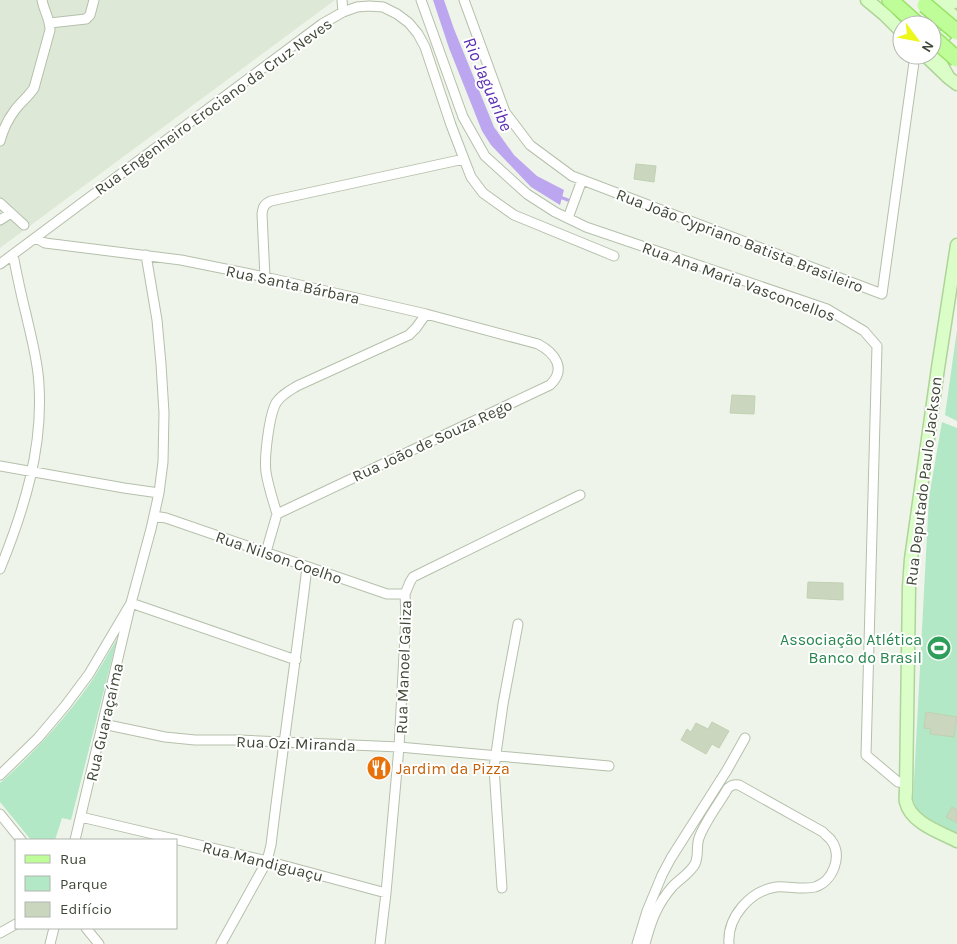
<svg xmlns="http://www.w3.org/2000/svg" width="957" height="944" viewBox="0 0 957 944" font-family="Karla,sans-serif">
<style>
.residential{fill:#dee8d7}
.green{fill:#b2e8c5}
.water{fill:#bda6f0}
.lines{fill:none;stroke-linecap:round;stroke-linejoin:round}
.stream{stroke:#bda6f0;stroke-width:3}
.building{fill:#cad6be;stroke:#c1d1b2}
.street-casing{stroke:#b5c0ab;stroke-width:11}
.secondary-casing{stroke:#aed499;stroke-width:15}
.primary-casing{stroke:#99e368;stroke-width:18}
.street{stroke:#fff;stroke-width:9}
.secondary{stroke:#dbfec9;stroke-width:12}
.primary{stroke:#bffd99;stroke-width:15}
.primary-bridge-casing{stroke:#99e368;stroke-width:18;stroke-linecap:butt}
.primary-bridge{stroke:#bffd99;stroke-width:15}
.labels{text-anchor:middle;stroke-width:4;stroke-linejoin:round;paint-order:stroke}
.street-label{font-size:16px;fill:#3f4837;stroke:#fff}
.leisure-label{font-size:16px;fill:#27864d;stroke:#fff;text-anchor:end}
.food-label{font-size:16px;fill:#c56008;stroke:#fff;text-anchor:start}
.water-label{font-size:18px;font-style:italic;fill:#5b30b4;stroke:#fff}
</style>
<rect width="100%" height="100%" fill="#eef4e9"/>
<path class="residential" d="M 0,0 L 335,0 L 0,248 Z"/>
<path class="green" d="M 957,330 L 957,421 L 945,415 Z
M 942,422 L 957,428 L 957,833 L 920,815 L 913,800 L 929,497 Z
M 117,639 L 71,820 L 62,818 L 55,840 L 31,840 L 0,802 L 0,783 C 32,755 61,723 86,689 C 98,673 107,655 117,639 Z"/>
<path class="water" d="M 433,0 L 444,0 L 454,29 L 494,127 L 514,155 L 537,176 L 564,190 L 560,205 L 531,187 L 491,145 L 482,131 L 449,48 Z"/>
<g class="lines">
<path class="stream" d="M 560,197 L 573,202"/>
</g>
<path class="building" d="M 636,164 L 656,166 L 654,182 L 634,179 Z
M 732,395 L 755,396 L 754,414 L 730,413 Z
M 808,582 L 843,583 L 843,600 L 807,598 Z
M 926,712 L 957,717 L 954,737 L 930,734 L 931,729 L 924,728 Z
M 712,722 L 729,731 L 719,748 L 712,744 L 706,754 L 681,740 L 687,729 L 691,732 L 696,723 L 708,729 Z
M 952,807 L 957,810 L 957,823 L 946,817 Z"/>
<g class="lines">
<defs>
<path id="street" d="M 342,0 L 343,12
M 421,0 L 463,117 L 485,156 L 527,194 L 555,212 L 586,227 L 827,309 L 864,331 L 877,346 L 866,755 L 898,782 L 906,783
M 464,0 L 505,112 L 530,145 L 572,176 L 882,294 L 915,55
M 50,23 L 86,19 L 90,15 L 94,0
M 0,141 C 3,130 8,119 15,110 C 21,102 29,96 34,88 L 50,30 C 50,19 44,11 42,0
M 0,203 L 24,225
M 568,218 L 582,180
M 0,220 L 11,213
M 36,238 L 45,243 L 181,260 L 265,277 L 426,314 L 538,344 C 555,353 567,369 550,385 L 277,514 L 266,552
M 0,264 L 322,24 L 343,12 L 357,7 L 369,6 L 383,7 L 397,14 L 409,23 L 418,34 L 425,47 L 451,125 L 464,159 L 471,177 L 483,193 L 514,215 L 614,256
M 265,277 L 262,214 C 263,207 264,204 271,201 L 464,159
M 0,466 L 124,488 L 159,493
M 277,514 C 273,500 268,486 266,472 C 264,458 269,416 276,403 C 281,395 289,391 297,386 L 409,335 L 416,328 L 426,314
M 154,516 L 166,518 L 387,594 L 405,594
M 0,569 C 24,510 43,449 39,385 C 38,361 31,337 26,314 C 21,295 17,275 13,255
M 103,724 L 165,737 L 195,740 L 239,740 L 399,747 L 609,766
M 0,775 L 38,738 L 65,706 L 89,674 L 131,603 L 151,529 L 159,493 L 163,462 L 164,413 L 161,364 L 157,320 L 146,255
M 0,814 L 21,840
M 81,817 L 267,861 L 386,893
M 75,840 L 131,603 L 296,660
M 502,888 L 494,768 L 503,704 L 518,624
M 86,928 L 99,944
M 0,933 L 16,924
M 50,944 L 54,928
M 221,944 L 267,861 L 271,845 C 282,752 296,660 307,567
M 380,944 L 386,893 L 399,747 L 406,617 L 405,594 L 410,582 L 413,577 L 580,495
M 637,944 L 647,911 L 662,875 L 671,858 L 727,770 L 745,738
M 645,944 C 651,921 657,904 673,886 C 680,879 690,873 695,864 C 699,856 696,846 699,838 C 705,821 719,804 728,788 C 732,785 734,784 739,785 L 823,832 C 825,835 829,837 831,840 C 843,856 833,881 815,887 C 802,890 789,886 776,887 C 750,891 727,917 729,944"/>
<path id="secondary" d="M 867,0 L 885,15 L 902,32
M 935,0 L 957,19
M 936,1 C 944,4 949,5 957,1
M 925,55 L 949,78 L 957,84
M 949,78 C 940,63 931,51 945,35 C 948,31 953,28 957,24
M 957,245 L 938,368 L 911,559 L 909,587 L 906,790 C 906,794 905,799 906,802 C 911,823 940,832 957,841"/>
<path id="primary" d="M 890,0 L 918,25"/>
</defs>
<use href="#street" class="street-casing"/>
<use href="#secondary" class="secondary-casing"/>
<use href="#primary" class="primary-casing"/>
<use href="#street" class="street"/>
<use href="#secondary" class="secondary"/>
<use href="#primary" class="primary"/>
<defs>
<path id="primary-bridge" d="M 925,5 L 957,32
M 932,37 L 957,59"/>
</defs>
<use href="#primary-bridge" class="primary-bridge-casing"/>
<use href="#primary-bridge" class="primary-bridge"/>
</g>
<defs>
<symbol id="stadium-disc" viewBox="-11 -11 22 22"><circle r="9.5" fill="#2e9e5b" stroke="#fff"/><path d="M0-5a6.5 5 0 1 0 0 10a6.5 5 0 1 0 0-10ZM-3.5-1.8h7v3.6h-7Z" fill="#fff"/></symbol>
<symbol id="restaurant-disc" viewBox="-11 -11 22 22"><circle r="9.5" fill="#e8710a" stroke="#fff"/><path d="M-5-6h1v4h1v-4h1v4h1v-4h1v5L-1.5 .5V6h-2V.5L-5-1ZM5-6V6H3V1.5H1.5Q1.5-4 5-6Z" fill="#fff"/></symbol>
</defs>
<g fill-rule="evenodd">
<use href="#stadium-disc" x="925" y="634" width="28" height="28"/>
<use href="#restaurant-disc" x="365" y="754" width="28" height="28"/>
</g>
<g class="labels">
<g class="street-label">
<text transform="translate(213 106) rotate(-36)" y="6">Rua Engenheiro Erociano da Cruz Neves</text>
<text transform="translate(740 240) rotate(21)" y="6">Rua João Cypriano Batista Brasileiro</text>
<text transform="translate(739 281) rotate(20)" y="6">Rua Ana Maria Vasconcellos</text>
<text transform="translate(293 284) rotate(12)" y="6">Rua Santa Bárbara</text>
<text transform="translate(432 440) rotate(-25)" y="6">Rua João de Souza Rego</text>
<text transform="translate(923 481) rotate(-83)" y="6">Rua Deputado Paulo Jackson</text>
<text transform="translate(279 557) rotate(19)" y="6">Rua Nilson Coelho</text>
<text transform="translate(403 667) rotate(-88)" y="6">Rua Manoel Galiza</text>
<text transform="translate(104 722) rotate(-77)" y="6">Rua Guaraçaíma</text>
<text transform="translate(296 743) rotate(2)" y="6">Rua Ozi Miranda</text>
<text transform="translate(263 861) rotate(14)" y="6">Rua Mandiguaçu</text>
</g>
<g class="leisure-label">
<text x="922" y="645">Associação Atlética<tspan x="922" dy="18">Banco do Brasil</tspan></text>
</g>
<g class="food-label">
<text x="396" y="774">Jardim da Pizza</text>
</g>
<g class="water-label">
<text transform="translate(488 84) rotate(67)" y="6">Rio Jaguaribe</text>
</g>
</g>
<rect x="15" y="839" width="162" height="90" fill="#ffffff" stroke="#b2b6af"/>
<rect x="25" y="855" width="25" height="8" fill="#bffd99" stroke="#b2b6af"/>
<text x="60" y="864" font-size="15" fill="#3f4837">Rua</text>
<rect x="25" y="876" width="25" height="15" fill="#b2e8c5" stroke="#b2b6af"/>
<text x="60" y="889" font-size="15" fill="#3f4837">Parque</text>
<rect x="25" y="902" width="25" height="15" fill="#cad6be" stroke="#b2b6af"/>
<text x="60" y="914" font-size="15" fill="#3f4837">Edifício</text>
<g transform="translate(917 40) rotate(122)"><circle r="24" fill="#ffffff" stroke="#b2b6af"/>
<path d="M0-4L9 19L0 12L-9 19Z" fill="#ecf81c"/>
<text y="-8" font-size="14" font-weight="bold" text-anchor="middle" fill="#3f4837">N</text>
</g>
</svg>
